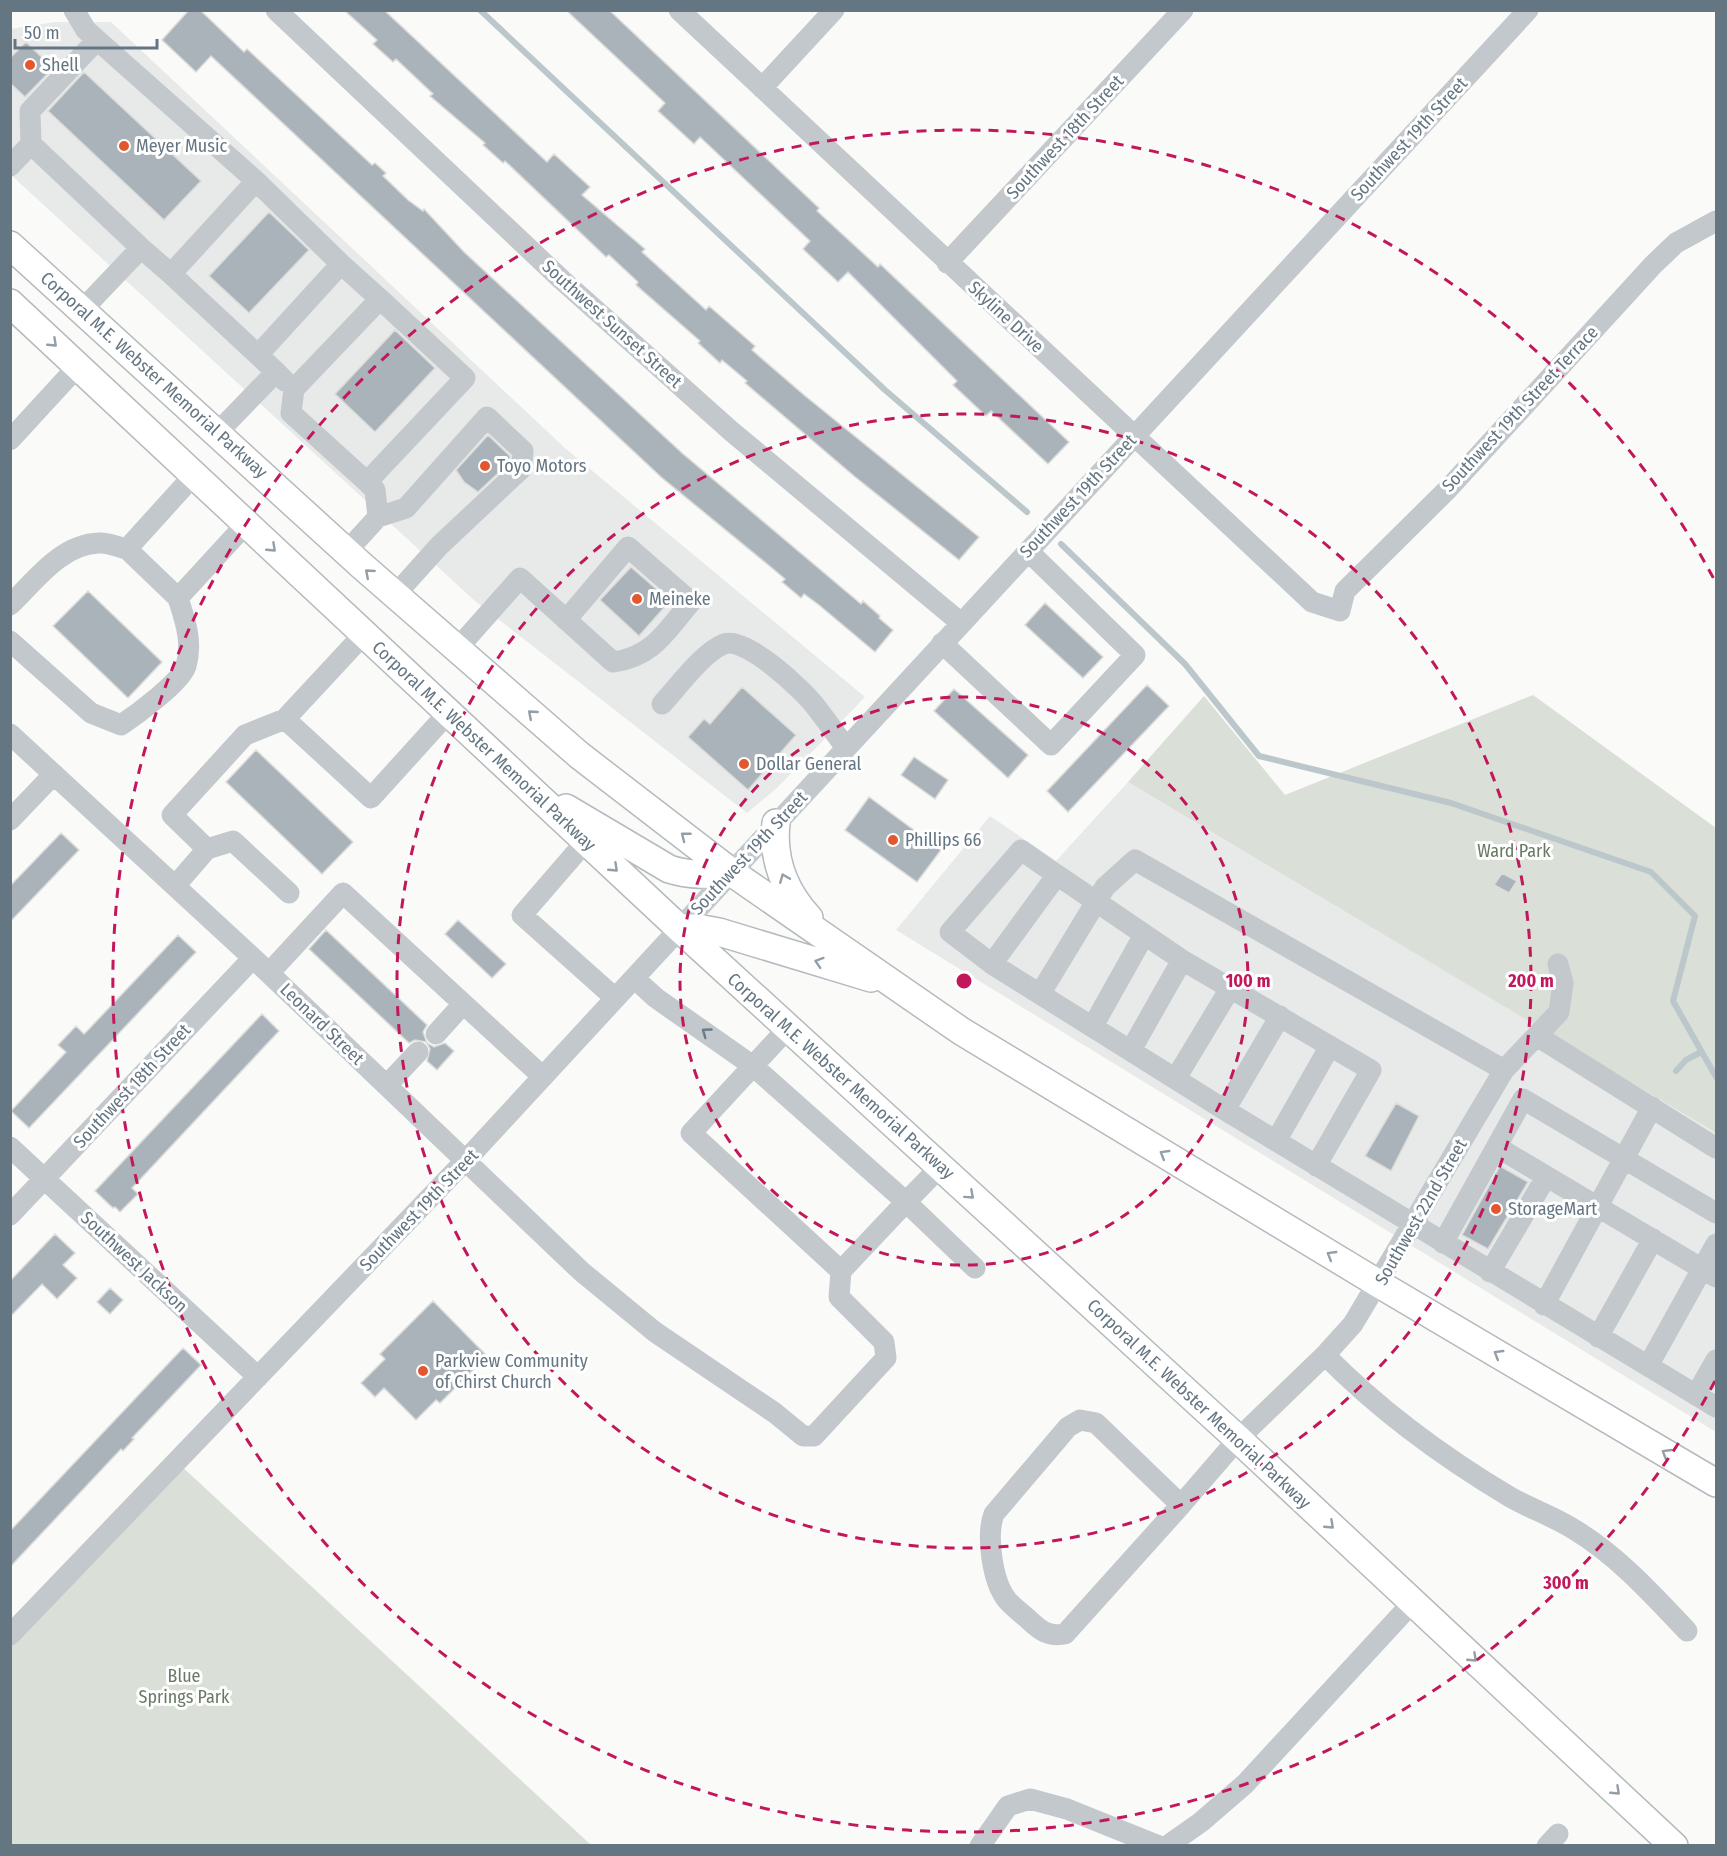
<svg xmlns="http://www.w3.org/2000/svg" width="1727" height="1856" viewBox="0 0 1727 1856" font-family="'Fira Sans Condensed',sans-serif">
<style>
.built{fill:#e8e9e9}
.green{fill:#dadfd7}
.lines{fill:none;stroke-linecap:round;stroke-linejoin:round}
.stream{stroke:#bbc7cb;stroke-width:6}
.building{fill:#aab3b9;stroke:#dcdcda;stroke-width:1.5}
.major-casing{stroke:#b5babe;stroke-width:30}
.minor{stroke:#c3c8cc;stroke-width:21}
.major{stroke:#fff;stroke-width:27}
.oneway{stroke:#939fa8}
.oneway2{stroke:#6a7a87}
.ring{fill:none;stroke:#c2185b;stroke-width:3;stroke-dasharray:10 8}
.poi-dot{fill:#e4572e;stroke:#fff;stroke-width:2}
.labels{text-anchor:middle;stroke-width:6;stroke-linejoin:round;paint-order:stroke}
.poi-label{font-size:18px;fill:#657683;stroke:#fff;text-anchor:start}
.street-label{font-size:18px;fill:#657683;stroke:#fff}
.park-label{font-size:18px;fill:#687a64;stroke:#fff}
.centre{fill:#c2185b;stroke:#fff;stroke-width:3}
.ring-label{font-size:18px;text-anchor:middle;font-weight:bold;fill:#c2185b;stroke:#fff;stroke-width:6;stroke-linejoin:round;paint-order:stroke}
</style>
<rect width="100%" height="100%" fill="#fafaf8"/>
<path class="built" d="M 55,22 L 111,22 L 566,449 L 865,697 L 777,788 L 747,813 L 475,601 L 11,175 L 10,29 Z
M 1128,782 L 1716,1133 L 1716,1432 L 896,930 L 990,816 L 1056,861 Z"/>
<path class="green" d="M 1533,695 L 1716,828 L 1716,1133 L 1128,782 L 1204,696 L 1285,795 Z
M 178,1463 L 591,1845 L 11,1846 L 11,1635 Z"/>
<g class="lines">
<path class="stream" d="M 480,10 L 885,390 L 1027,512
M 1061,544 L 1185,664 L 1259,756 L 1451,803 L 1651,872 L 1695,916 L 1673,1001 L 1716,1077
M 1676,1071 L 1686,1060 L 1701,1052"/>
</g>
<path class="building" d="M 189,10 L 200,10 L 244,52 L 247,49 L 358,152 L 372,165 L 375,163 L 386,173 L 383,176 L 408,200 L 423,211 L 424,209 L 464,252 L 682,453 L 861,604 L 863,601 L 880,616 L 879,618 L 893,630 L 875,652 L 819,605 L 804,594 L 801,598 L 782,582 L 785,579 L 772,568 L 661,477 L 211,56 L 196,72 L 162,40 Z
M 344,10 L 384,10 L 547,162 L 554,154 L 590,187 L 582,195 L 645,249 L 642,252 L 706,310 L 709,306 L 755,346 L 752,350 L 804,395 L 979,537 L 959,560 L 854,476 L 745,383 L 747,381 L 722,360 L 720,363 L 698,343 L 700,341 L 636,285 L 638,282 L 609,255 L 606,257 L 505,161 L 503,163 L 483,145 L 485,143 L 430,96 L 433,94 L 396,59 L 393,62 L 373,44 L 377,40 Z
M 566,10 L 609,10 L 819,208 L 817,211 L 878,267 L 880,264 L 1069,442 L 1048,464 L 991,411 L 986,416 L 953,385 L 957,381 L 848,272 L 838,282 L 803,249 L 810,241 L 700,137 L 694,144 L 658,111 L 665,103 Z
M 26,42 L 53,68 L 25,97 L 10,83 L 10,58 Z
M 84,72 L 201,181 L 164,220 L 48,111 Z
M 269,212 L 309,250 L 249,313 L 209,276 Z
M 395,330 L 435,368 L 375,432 L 335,394 Z
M 488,435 L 510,456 L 509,463 L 478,492 L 464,482 L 456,470 Z
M 631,567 L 670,601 L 639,636 L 600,600 Z
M 88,591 L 162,662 L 128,698 L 53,626 Z
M 1045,603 L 1103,657 L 1083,678 L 1025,625 Z
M 1147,685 L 1169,706 L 1068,812 L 1047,791 Z
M 742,687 L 796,735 L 748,790 L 688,737 L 704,719 L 710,724 Z
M 954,689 L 1028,755 L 1008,778 L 934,711 Z
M 256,750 L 353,842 L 322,874 L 226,782 Z
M 914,757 L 948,780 L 935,799 L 901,775 Z
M 869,797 L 941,850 L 917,882 L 845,830 Z
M 61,833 L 79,850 L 10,922 L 10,886 Z
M 1502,873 L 1517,881 L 1509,893 L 1494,885 Z
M 458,920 L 506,964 L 492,978 L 445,934 Z
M 326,930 L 427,1025 L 423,1032 L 427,1043 L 434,1047 L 445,1043 L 454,1051 L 437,1070 L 427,1061 L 430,1049 L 426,1042 L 415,1040 L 409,1043 L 309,949 Z
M 178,935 L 196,952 L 29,1128 L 11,1111 L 66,1052 L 58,1045 L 76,1026 L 84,1034 L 89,1029 Z
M 262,1014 L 279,1031 L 132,1188 L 138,1194 L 120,1212 L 115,1207 L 113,1208 L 95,1191 Z
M 1396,1103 L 1419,1116 L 1391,1171 L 1365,1156 Z
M 1500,1166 L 1528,1182 L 1488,1249 L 1462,1235 Z
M 55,1234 L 75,1253 L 63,1265 L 77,1278 L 57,1299 L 42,1284 L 10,1317 L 10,1281 Z
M 110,1288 L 123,1300 L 110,1314 L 97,1302 Z
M 433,1301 L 487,1356 L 440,1403 L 436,1400 L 416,1420 L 384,1388 L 375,1397 L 361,1383 L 385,1359 L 380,1354 Z
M 183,1348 L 201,1365 L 132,1438 L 134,1439 L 123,1451 L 121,1449 L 10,1567 L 10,1531 Z"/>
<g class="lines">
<defs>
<path id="major" d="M 10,245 L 361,565 L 579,755 L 731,872 L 961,1031 L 1379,1284 L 1716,1483
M 10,303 L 679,928 L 1238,1439 L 1674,1846
M 566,808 L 669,869 C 691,876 709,875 731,872
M 776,823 C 772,859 785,892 809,918
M 679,928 L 697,928 L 719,932 L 871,978"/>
</defs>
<use href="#major" class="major-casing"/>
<path class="minor" d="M 74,10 L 86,30 L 256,181
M 276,10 L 562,280 L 731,431 L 961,623
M 679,10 L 1312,602 L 1340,611 L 1345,591 L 1448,489 L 1653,265 L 1676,243 L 1716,221
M 762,88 L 834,10
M 31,144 L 30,111 L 97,40
M 10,166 L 31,144 L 141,248
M 947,263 L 1183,10
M 82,310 L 141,248 L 171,274
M 258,355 L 171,274 L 256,181 L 341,264
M 276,372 L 258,355 L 341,264 L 380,299
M 217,433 L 276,372 L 285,381
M 10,440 L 78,366
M 194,475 L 127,549 L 178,598 L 246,524
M 367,482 L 465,378 L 380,299 L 294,389 L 291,413 L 367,482 L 375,490 L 378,517
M 346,552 L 378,517 L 406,508 L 487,417 L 523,451 L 521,469 L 439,546 L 395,595
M 10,605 C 35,581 61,544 99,543 C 107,542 118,547 127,549
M 364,634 L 285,719 L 371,798 L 448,713
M 10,641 L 91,713 L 121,725 C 136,715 181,682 186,666 C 193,642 185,620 178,598
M 942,643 L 1051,745 L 1135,655 L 1028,551
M 457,649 L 520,578 L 613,662 C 653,657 666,631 691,602 L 628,547 L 566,620
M 662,704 C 678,687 703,652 724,644 C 746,636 803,690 816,707 C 826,720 836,734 846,748
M 10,734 L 253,958 L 582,1272 L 655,1332 L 775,1413 L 803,1436 L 814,1436 L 886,1358 L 884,1342 L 839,1297 L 841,1271
M 10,820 L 54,774
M 586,841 L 522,915 L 615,998
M 207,849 L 233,841 L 289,893
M 1057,875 L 1182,960 L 1371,1070 L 1316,1166
M 175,886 L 207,849 L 172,815 L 245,735 L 285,719
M 992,964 L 1057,875 L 1021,850 L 950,932 L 992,964 L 1225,1110 L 1716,1407
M 269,973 L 343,893 L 543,1077
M 634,978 L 656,998 L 753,1066 L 906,1202 L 940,1167
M 1040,994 L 1105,887 L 1135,860 L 1504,1070
M 1093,1026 L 1144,935
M 788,1028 L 691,1133 L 841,1271 L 906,1202 L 975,1268
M 436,1034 L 463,1004
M 1537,1036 L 1716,1148
M 1131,1050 L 1182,960
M 1176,1078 L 1231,987
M 387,1085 L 418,1052
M 1225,1110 L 1280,1016
M 1276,1141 L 1330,1046
M 10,1147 L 258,1377
M 1497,1147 L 1716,1277
M 10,1215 L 253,958
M 1443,1243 L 1523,1099 L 1716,1213
M 1490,1272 L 1546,1177
M 1544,1305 L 1652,1107
M 1598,1337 L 1653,1239
M 1325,1355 C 1380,1411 1443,1457 1510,1497 C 1531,1509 1555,1517 1575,1530 C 1618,1556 1653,1595 1687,1631
M 1648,1366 L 1716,1244
M 1696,1395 L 1716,1360
M 1181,1505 L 1065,1634 C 1047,1637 1040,1630 1028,1619 C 1021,1613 1013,1607 1007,1600 C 992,1581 986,1535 994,1514 L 1068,1427 L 1080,1420 L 1096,1423 L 1181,1505 L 1238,1439 L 1325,1355 L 1353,1324 L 1504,1070 L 1559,1012 L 1563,983 L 1558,964
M 10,1635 L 466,1160 L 1528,10
M 980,1846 L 1008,1806 L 1030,1799 L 1067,1809 L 1159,1846
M 1167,1846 L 1201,1822 L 1245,1784 L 1413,1602
M 1547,1846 L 1558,1834"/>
<use href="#major" class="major"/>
</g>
<defs><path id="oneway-chevron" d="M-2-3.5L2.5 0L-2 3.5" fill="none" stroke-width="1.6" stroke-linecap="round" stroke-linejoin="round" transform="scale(1.5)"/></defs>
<g class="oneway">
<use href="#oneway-chevron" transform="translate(53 343) rotate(43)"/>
<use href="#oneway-chevron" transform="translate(272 548) rotate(43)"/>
<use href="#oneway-chevron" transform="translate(369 573) rotate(-139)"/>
<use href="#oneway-chevron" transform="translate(532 714) rotate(-139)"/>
<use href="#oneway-chevron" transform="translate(685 836) rotate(-142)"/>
<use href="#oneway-chevron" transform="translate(614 868) rotate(43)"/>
<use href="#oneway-chevron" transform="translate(784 878) rotate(-112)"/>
<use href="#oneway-chevron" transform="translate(819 962) rotate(-162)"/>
<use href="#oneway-chevron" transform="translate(1164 1154) rotate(-149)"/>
<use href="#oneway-chevron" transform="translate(970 1195) rotate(42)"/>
<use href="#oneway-chevron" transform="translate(1331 1255) rotate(-149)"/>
<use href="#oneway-chevron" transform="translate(1498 1354) rotate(-149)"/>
<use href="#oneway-chevron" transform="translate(1666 1453) rotate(-149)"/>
<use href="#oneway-chevron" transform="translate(1330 1525) rotate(43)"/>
<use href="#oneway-chevron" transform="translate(1473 1658) rotate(43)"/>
<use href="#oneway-chevron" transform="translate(1616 1791) rotate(43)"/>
</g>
<use class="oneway2" href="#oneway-chevron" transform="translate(706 1032) rotate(-144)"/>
<g class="ring">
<circle cx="964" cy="981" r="284"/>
<circle cx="964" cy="981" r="567"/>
<path d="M1715 1381A851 851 0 1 1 1715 581"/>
</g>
<g class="poi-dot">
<circle cx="30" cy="65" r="6"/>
<circle cx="124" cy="146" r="6"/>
<circle cx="485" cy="466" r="6"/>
<circle cx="637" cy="599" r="6"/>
<circle cx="744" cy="764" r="6"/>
<circle cx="893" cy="840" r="6"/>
<circle cx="1496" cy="1209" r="6"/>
<circle cx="423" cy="1371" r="6"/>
</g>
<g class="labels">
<g class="poi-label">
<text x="42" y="71">Shell</text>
<text x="136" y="152">Meyer Music</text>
<text x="497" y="472">Toyo Motors</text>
<text x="649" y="605">Meineke</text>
<text x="756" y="770">Dollar General</text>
<text x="905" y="846">Phillips 66</text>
<text x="1508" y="1215">StorageMart</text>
<text x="435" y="1367">Parkview Community<tspan x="435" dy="21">of Chirst Church</tspan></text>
</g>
<g class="street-label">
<text transform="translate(1065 137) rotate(-47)" y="6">Southwest 18th Street</text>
<text transform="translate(1409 139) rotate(-47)" y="6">Southwest 19th Street</text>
<text transform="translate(1006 317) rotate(43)" y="6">Skyline Drive</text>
<text transform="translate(612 324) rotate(42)" y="6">Southwest Sunset Street</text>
<text transform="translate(154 375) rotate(42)" y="6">Corporal M.E. Webster Memorial Parkway</text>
<text transform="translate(1520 409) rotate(-47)" y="6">Southwest 19th Street Terrace</text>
<text transform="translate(1078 496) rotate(-47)" y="6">Southwest 19th Street</text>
<text transform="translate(484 746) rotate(43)" y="6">Corporal M.E. Webster Memorial Parkway</text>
<text transform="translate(749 853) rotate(-47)" y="6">Southwest 19th Street</text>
<text transform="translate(322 1024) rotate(44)" y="6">Leonard Street</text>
<text transform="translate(841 1076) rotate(42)" y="6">Corporal M.E. Webster Memorial Parkway</text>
<text transform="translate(132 1086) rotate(-47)" y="6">Southwest 18th Street</text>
<text transform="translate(419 1210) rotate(-46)" y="6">Southwest 19th Street</text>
<text transform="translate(1421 1212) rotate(-60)" y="6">Southwest 22nd Street</text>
<text transform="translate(134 1262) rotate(43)" y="6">Southwest Jackson</text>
<text transform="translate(1199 1404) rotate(43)" y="6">Corporal M.E. Webster Memorial Parkway</text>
</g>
<g class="park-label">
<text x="1514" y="857">Ward Park</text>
<text x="184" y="1682">Blue<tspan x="184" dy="21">Springs Park</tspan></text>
</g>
</g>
<circle cx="964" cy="981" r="9" class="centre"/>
<g class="ring-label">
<text x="1248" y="987">100 m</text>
<text x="1531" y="987">200 m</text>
<text x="1566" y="1589">300 m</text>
</g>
<rect width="1727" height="1856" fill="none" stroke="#657683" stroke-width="24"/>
<path d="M15 39v9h142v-9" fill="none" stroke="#657683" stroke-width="3"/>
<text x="24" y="39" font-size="18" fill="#657683" stroke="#ffffff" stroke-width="4.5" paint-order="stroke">50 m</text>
</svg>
